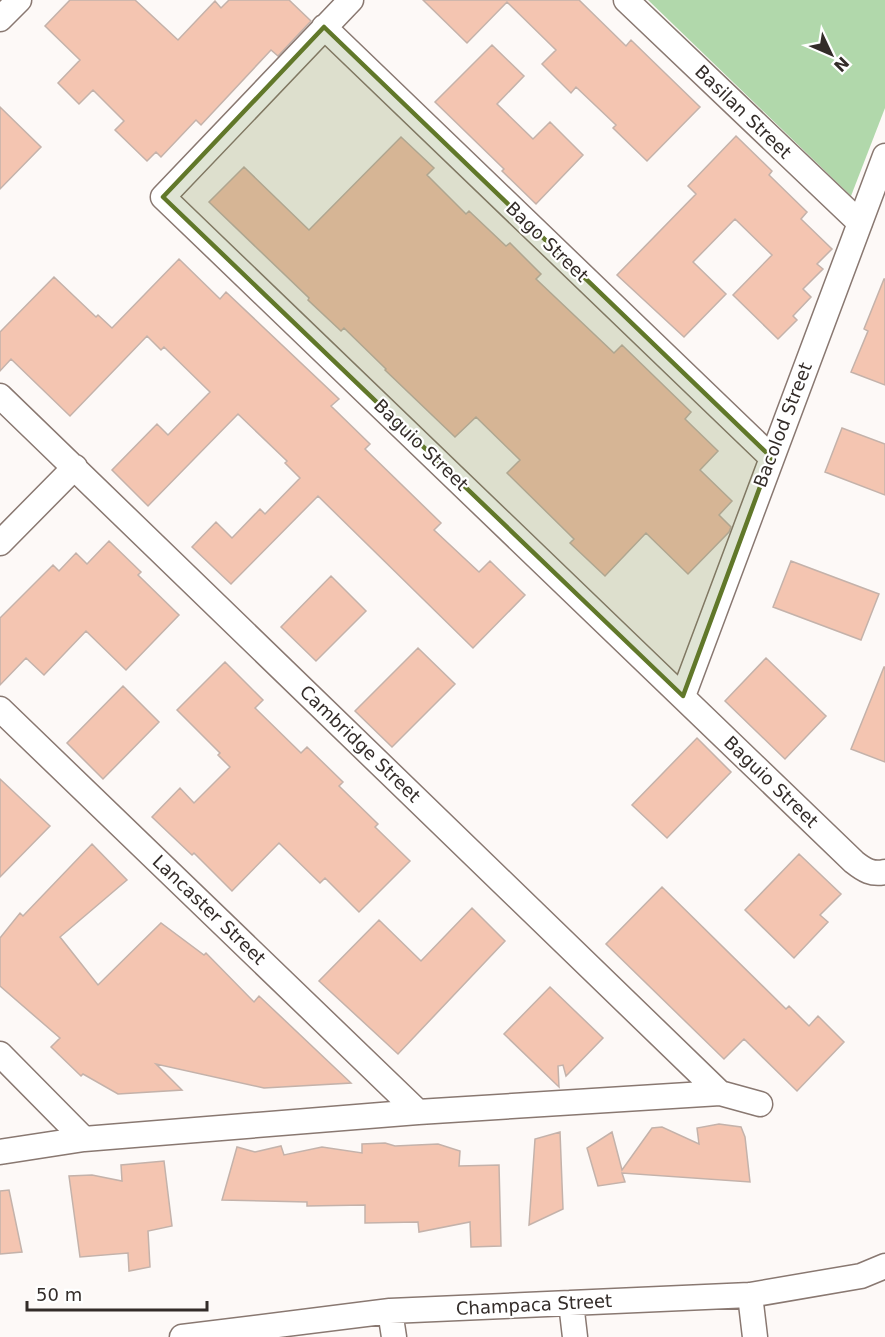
<svg xmlns="http://www.w3.org/2000/svg" width="885" height="1337" viewBox="0 0 885 1337" font-family="'DejaVu Sans',sans-serif">
<style>
.green{fill:#b1d8ab}
.building{fill:#f4c5b1;stroke:#c4b2aa;stroke-width:1.5}
.lines{fill:none;stroke-linecap:round;stroke-linejoin:round}
.minor-casing{stroke:#897871;stroke-width:27}
.minor{stroke:#fff;stroke-width:24}
.marked{fill:#61782a;fill-opacity:0.2;stroke:#61782a;stroke-width:4.5;stroke-linejoin:round}
.labels{text-anchor:middle;stroke-width:4.5;stroke-linejoin:round;paint-order:stroke}
.street-label{font-size:18px;fill:#332c29;stroke:#fff}
</style>
<rect width="100%" height="100%" fill="#fdf9f7"/>
<path class="green" d="M 648,0 L 885,0 L 885,108 L 851,196 Z"/>
<path class="building" d="M 70,0 L 135,0 L 178,40 L 215,1 L 221,8 L 229,0 L 289,0 L 311,21 L 278,56 L 271,50 L 201,125 L 196,120 L 161,157 L 156,152 L 147,161 L 115,130 L 124,121 L 93,90 L 79,104 L 58,83 L 80,60 L 45,26 Z
M 423,0 L 579,0 L 626,46 L 631,40 L 700,107 L 647,161 L 613,128 L 616,125 L 576,87 L 571,93 L 542,64 L 556,50 L 507,2 L 467,43 Z
M 492,45 L 524,76 L 497,104 L 533,139 L 550,122 L 583,155 L 536,204 L 502,171 L 504,169 L 435,102 Z
M 0,107 L 41,147 L 0,189 Z
M 736,136 L 772,171 L 769,175 L 807,212 L 801,219 L 832,249 L 817,264 L 823,269 L 803,289 L 811,297 L 793,316 L 797,320 L 778,339 L 733,295 L 772,255 L 735,219 L 693,262 L 726,294 L 684,337 L 617,275 L 696,194 L 688,186 Z
M 401,137 L 434,168 L 427,175 L 466,214 L 469,211 L 506,246 L 510,243 L 541,274 L 536,279 L 614,353 L 622,345 L 691,412 L 685,419 L 718,451 L 700,470 L 732,501 L 719,515 L 731,527 L 729,532 L 688,574 L 646,533 L 605,576 L 570,543 L 574,539 L 507,473 L 520,460 L 476,417 L 455,437 L 385,370 L 386,369 L 344,328 L 341,331 L 308,300 L 309,298 L 209,202 L 244,167 L 309,230 Z
M 179,259 L 220,299 L 226,292 L 339,399 L 331,406 L 370,444 L 365,449 L 441,523 L 434,530 L 479,572 L 490,561 L 525,595 L 473,648 L 318,496 L 231,584 L 192,547 L 216,522 L 232,538 L 260,509 L 265,514 L 300,478 L 285,463 L 287,461 L 238,414 L 148,506 L 112,470 L 157,424 L 168,435 L 210,392 L 164,347 L 161,350 L 147,336 L 70,416 L 11,359 L 0,371 L 0,332 L 54,277 L 96,317 L 98,315 L 112,328 Z
M 884,279 L 885,279 L 885,385 L 851,372 L 868,331 L 864,329 Z
M 842,428 L 885,444 L 885,495 L 825,472 Z
M 109,541 L 141,572 L 138,575 L 179,615 L 126,670 L 86,631 L 44,675 L 26,658 L 0,685 L 0,618 L 53,565 L 59,571 L 76,553 L 87,564 Z
M 791,561 L 879,594 L 861,640 L 773,607 Z
M 331,576 L 366,611 L 316,661 L 281,627 Z
M 418,648 L 455,684 L 392,747 L 355,711 Z
M 766,658 L 826,716 L 785,759 L 725,701 Z
M 225,662 L 263,700 L 255,708 L 301,753 L 307,747 L 343,782 L 339,786 L 378,824 L 375,827 L 410,861 L 359,912 L 325,878 L 320,883 L 279,843 L 232,891 L 194,853 L 192,855 L 152,817 L 180,788 L 194,803 L 230,767 L 218,755 L 220,753 L 177,710 Z
M 884,667 L 885,667 L 885,762 L 851,749 Z
M 123,686 L 159,722 L 103,779 L 67,743 Z
M 697,738 L 731,772 L 667,838 L 632,805 Z
M 0,779 L 50,826 L 0,877 Z
M 92,844 L 127,880 L 60,937 L 98,985 L 161,923 L 204,955 L 206,953 L 254,1002 L 259,996 L 351,1083 L 264,1088 L 156,1064 L 182,1090 L 118,1094 L 83,1074 L 81,1076 L 51,1047 L 60,1038 L 0,986 L 0,938 L 20,913 L 23,916 Z
M 799,854 L 841,894 L 820,915 L 828,922 L 794,958 L 745,910 Z
M 662,887 L 786,1009 L 789,1006 L 809,1026 L 818,1016 L 844,1042 L 797,1091 L 744,1039 L 724,1059 L 606,944 Z
M 472,908 L 505,941 L 398,1054 L 319,981 L 379,920 L 421,961 Z
M 550,987 L 603,1038 L 566,1076 L 563,1065 L 558,1066 L 559,1087 L 504,1034 Z
M 719,1124 L 741,1127 L 745,1137 L 750,1182 L 622,1173 L 625,1182 L 598,1186 L 587,1148 L 612,1132 L 622,1170 L 652,1128 L 662,1127 L 699,1144 L 697,1128 Z
M 560,1132 L 563,1209 L 529,1225 L 535,1139 Z
M 385,1143 L 395,1146 L 438,1144 L 460,1151 L 459,1166 L 499,1165 L 501,1246 L 471,1247 L 470,1222 L 419,1232 L 418,1222 L 365,1223 L 365,1205 L 307,1206 L 307,1202 L 222,1200 L 237,1147 L 255,1152 L 281,1146 L 284,1155 L 322,1147 L 362,1153 L 362,1144 Z
M 164,1161 L 172,1226 L 148,1231 L 150,1267 L 129,1271 L 128,1253 L 80,1257 L 69,1176 L 92,1175 L 122,1181 L 121,1165 Z
M 9,1190 L 22,1252 L 0,1254 L 0,1191 Z"/>
<g class="lines">
<defs>
<path id="minor" d="M 351,0 L 163,197 L 854,862 C 864,870 872,875 885,872
M 626,0 L 860,223
M 0,19 L 19,0
M 324,27 L 771,457
M 0,396 L 720,1093
M 0,543 L 75,467
M 683,696 L 885,156
M 0,709 L 418,1112
M 0,1054 L 84,1139
M 0,1152 L 84,1139 L 418,1112 L 720,1093 L 760,1104
M 750,1295 L 755,1337
M 571,1303 L 575,1337
M 390,1311 L 394,1337
M 182,1337 L 390,1311 L 750,1295 L 861,1276 L 885,1266"/>
</defs>
<use href="#minor" class="minor-casing"/>
<use href="#minor" class="minor"/>
</g>
<path class="marked" d="M 324,27 L 771,457 L 683,696 L 163,197 Z"/>
<g class="labels">
<g class="street-label">
<text transform="translate(743 112) rotate(44)" y="6">Basilan Street</text>
<text transform="translate(547 242) rotate(44)" y="6">Bago Street</text>
<text transform="translate(783 425) rotate(-69)" y="6">Bacolod Street</text>
<text transform="translate(421 445) rotate(44)" y="6">Baguio Street</text>
<text transform="translate(360 744) rotate(44)" y="6">Cambridge Street</text>
<text transform="translate(771 782) rotate(44)" y="6">Baguio Street</text>
<text transform="translate(209 910) rotate(44)" y="6">Lancaster Street</text>
<text transform="translate(534 1305) rotate(-3)" y="6">Champaca Street</text>
</g>
</g>
<g transform="translate(831 54) rotate(134)" stroke="#ffffff" stroke-width="4.5" paint-order="stroke">
<path d="M0-4.5L10 22L0 15L-10 22Z" fill="#332c29"/>
<text y="-9" font-size="16" font-weight="bold" text-anchor="middle" fill="#332c29">N</text>
</g>
<path d="M27 1301v9h180v-9" fill="none" stroke="#332c29" stroke-width="3"/>
<text x="36" y="1301" font-size="18" fill="#332c29" stroke="#ffffff" stroke-width="4.5" paint-order="stroke">50 m</text>
</svg>
